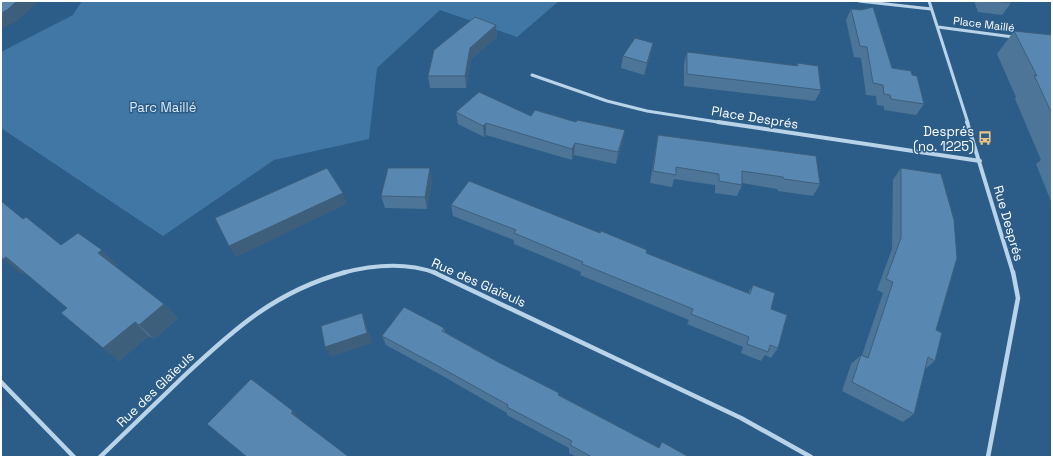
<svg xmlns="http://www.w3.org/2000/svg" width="1053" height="458" viewBox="0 0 1053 458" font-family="'Space Grotesk',sans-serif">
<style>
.green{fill:#4177a4}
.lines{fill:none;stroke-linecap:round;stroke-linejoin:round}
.minor-far2{stroke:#b9d3e8;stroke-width:3}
.minor-far1{stroke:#b9d3e8;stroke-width:4}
.minor{stroke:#b9d3e8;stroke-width:4.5}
.wall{fill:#4c7598}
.shaded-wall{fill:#3e5f7c}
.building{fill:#5888b1;stroke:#3e5f7c}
.labels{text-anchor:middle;stroke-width:3;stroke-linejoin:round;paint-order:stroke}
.far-street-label{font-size:11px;fill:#fff;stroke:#2c5d88}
.park-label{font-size:13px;fill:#dcebf7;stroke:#2c5d88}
.street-label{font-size:13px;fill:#fff;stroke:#2c5d88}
.poi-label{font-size:13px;fill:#fff;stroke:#2c5d88;text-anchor:end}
</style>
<rect width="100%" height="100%" fill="#2c5d88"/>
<path class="green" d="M 82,1 L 559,1 L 517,37 L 440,10 L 377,68 L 369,139 L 274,160 L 163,236 L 1,128 L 1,52 L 73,15 Z"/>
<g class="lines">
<path class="minor-far2" d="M 859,1 L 931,9
M 929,1 L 968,123
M 938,27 L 1013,37
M 532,75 L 607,101 L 647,111 L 724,123"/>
<path class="minor-far1" d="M 718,122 L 980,161
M 967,122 L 1013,273
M 342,273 C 372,265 406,262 436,273"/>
<path class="minor" d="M 433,272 L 741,418 L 811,457
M 1,382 L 74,457
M 100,457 C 128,430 156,403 184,376 C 235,328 276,291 346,272
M 988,457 L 1018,298 L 1013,272"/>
</g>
<path class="wall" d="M 974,1 L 1010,1 L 1011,3 L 1002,15 L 978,12 Z
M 851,9 L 892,68 L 912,75 L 924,104 L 916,115 L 884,110 L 884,106 L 877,105 L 876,96 L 866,95 L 861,58 L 854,57 L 846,20 Z
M 496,25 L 497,37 L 471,59 L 466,88 L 430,88 L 428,76 Z
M 1014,31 L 1052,35 L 1052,204 L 1036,164 L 1041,160 L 1015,99 L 1016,97 L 997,54 Z
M 687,52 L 796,66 L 797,63 L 821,90 L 815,101 L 684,86 L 684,64 Z
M 651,55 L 644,75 L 621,68 L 623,56 Z
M 456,112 L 531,116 L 623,142 L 616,164 L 574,155 L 572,160 L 486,135 L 484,137 L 458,124 Z
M 658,135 L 820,184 L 813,196 L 778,191 L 777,189 L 742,183 L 742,185 L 737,196 L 715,193 L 715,185 L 674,179 L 672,187 L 650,183 Z
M 901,168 L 936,330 L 935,361 L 925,369 L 914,414 L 903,422 L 842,391 L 851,364 L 861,355 L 862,355 L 883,293 L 877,290 L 892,249 L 893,180 Z
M 432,180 L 427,209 L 385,208 L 381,196 Z
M 451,205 L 646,253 L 748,293 L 753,285 L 771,309 L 778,348 L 771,358 L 765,355 L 761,361 L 741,353 L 743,347 L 687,324 L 689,320 L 580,275 L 581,272 L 514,244 L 514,240 L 453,216 Z
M 23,219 L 61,245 L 117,265 L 115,267 L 164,304 L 178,318 L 154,339 L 149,336 L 119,361 L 67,308 L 24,272 L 21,274 Z
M 444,328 L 445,332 L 498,362 L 559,393 L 559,395 L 659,448 L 662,442 L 689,457 L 577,457 L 569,453 L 569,448 L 507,415 L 507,413 L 441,375 L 386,345 L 382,336 Z"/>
<path class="shaded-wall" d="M 17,1 L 39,1 L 16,22 L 1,29 L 1,13 Z
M 496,25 L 497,37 L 471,59 L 466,88 L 465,76 L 470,48 Z
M 653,43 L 651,55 L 644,75 L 647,63 Z
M 486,123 L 486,135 L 484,137 L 483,126 Z
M 625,130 L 623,142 L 616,164 L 618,152 Z
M 575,143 L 574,155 L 572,160 L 572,149 Z
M 430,168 L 432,180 L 427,209 L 425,197 Z
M 343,193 L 347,204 L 236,257 L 229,246 Z
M 102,250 L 117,265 L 113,268 L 98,253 Z
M 6,257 L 24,272 L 21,274 L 3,259 Z
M 164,304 L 178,318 L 154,339 L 139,325 Z
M 362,313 L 366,323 L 372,343 L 331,357 L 325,347 Z
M 135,322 L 149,336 L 119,361 L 103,348 Z
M 293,411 L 300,419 L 298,422 L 291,413 Z"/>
<path class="building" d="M 1,1 L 17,1 L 7,10 L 1,13 Z
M 995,1 L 1010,1 L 1011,3 Z
M 873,7 L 892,68 L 911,71 L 912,75 L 917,76 L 924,104 L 891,99 L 890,95 L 884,94 L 883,85 L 873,83 L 867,47 L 860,46 L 851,9 L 861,10 Z
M 475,17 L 496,25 L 470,48 L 465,76 L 428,76 L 434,50 Z
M 1014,31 L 1052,35 L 1052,114 L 1034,75 L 1037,76 Z
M 635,38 L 653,43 L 647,63 L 623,56 Z
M 687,52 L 798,66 L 797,63 L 818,66 L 821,90 L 687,74 Z
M 479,92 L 531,116 L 535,110 L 576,122 L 577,120 L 625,130 L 618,152 L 575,143 L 572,149 L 486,123 L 483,126 L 456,112 Z
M 658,135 L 816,156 L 820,184 L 784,179 L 783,177 L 742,171 L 742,185 L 719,181 L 719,174 L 676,167 L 676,175 L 653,171 Z
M 327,168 L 343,193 L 229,246 L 215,218 Z
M 388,168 L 430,168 L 425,197 L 381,196 Z
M 901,168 L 941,174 L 954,220 L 957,258 L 936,330 L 942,333 L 935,361 L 928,357 L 914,414 L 852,382 L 861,355 L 868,358 L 893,282 L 886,279 L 901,238 Z
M 469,181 L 600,233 L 601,231 L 647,250 L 646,253 L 750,294 L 753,285 L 775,293 L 771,309 L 787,315 L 778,348 L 770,345 L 768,352 L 747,344 L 749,337 L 691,314 L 693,309 L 582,264 L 583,262 L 514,233 L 516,230 L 451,205 Z
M 1,201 L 23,219 L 26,217 L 61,245 L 78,233 L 102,250 L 98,253 L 164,304 L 139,325 L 135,322 L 103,348 L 61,313 L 67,308 L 6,257 L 3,259 L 1,258 Z
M 404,307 L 444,328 L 442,331 L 498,362 L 559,393 L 558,395 L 659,448 L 662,442 L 689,457 L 592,457 L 570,445 L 572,441 L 507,407 L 508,405 L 438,366 L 382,336 Z
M 362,313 L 367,333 L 325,347 L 321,326 Z
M 251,379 L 293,411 L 291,413 L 349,457 L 247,457 L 207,424 Z"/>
<defs>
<symbol id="bus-bare" viewBox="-9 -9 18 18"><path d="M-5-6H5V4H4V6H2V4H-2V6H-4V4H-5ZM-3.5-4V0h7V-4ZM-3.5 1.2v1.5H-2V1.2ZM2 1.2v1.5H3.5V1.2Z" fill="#edc381" stroke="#2c5d88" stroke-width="2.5" paint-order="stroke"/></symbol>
</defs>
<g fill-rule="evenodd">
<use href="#bus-bare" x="975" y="128" width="20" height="20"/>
</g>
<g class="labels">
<g class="far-street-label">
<text transform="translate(984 24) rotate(7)" y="4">Place Maillé</text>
</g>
<g class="park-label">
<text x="163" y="112">Parc Maillé</text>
</g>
<g class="street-label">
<text transform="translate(755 117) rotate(9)" y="5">Place Després</text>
<text transform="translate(1009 223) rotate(74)" y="5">Rue Després</text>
<text transform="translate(479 282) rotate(24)" y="5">Rue des Glaïeuls</text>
<text transform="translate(155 389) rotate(-44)" y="5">Rue des Glaïeuls</text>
</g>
<g class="poi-label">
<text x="974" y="136">Després<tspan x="974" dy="15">(no. 1225)</tspan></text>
</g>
</g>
<rect width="1053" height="458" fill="none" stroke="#ffffff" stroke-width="4"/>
</svg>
